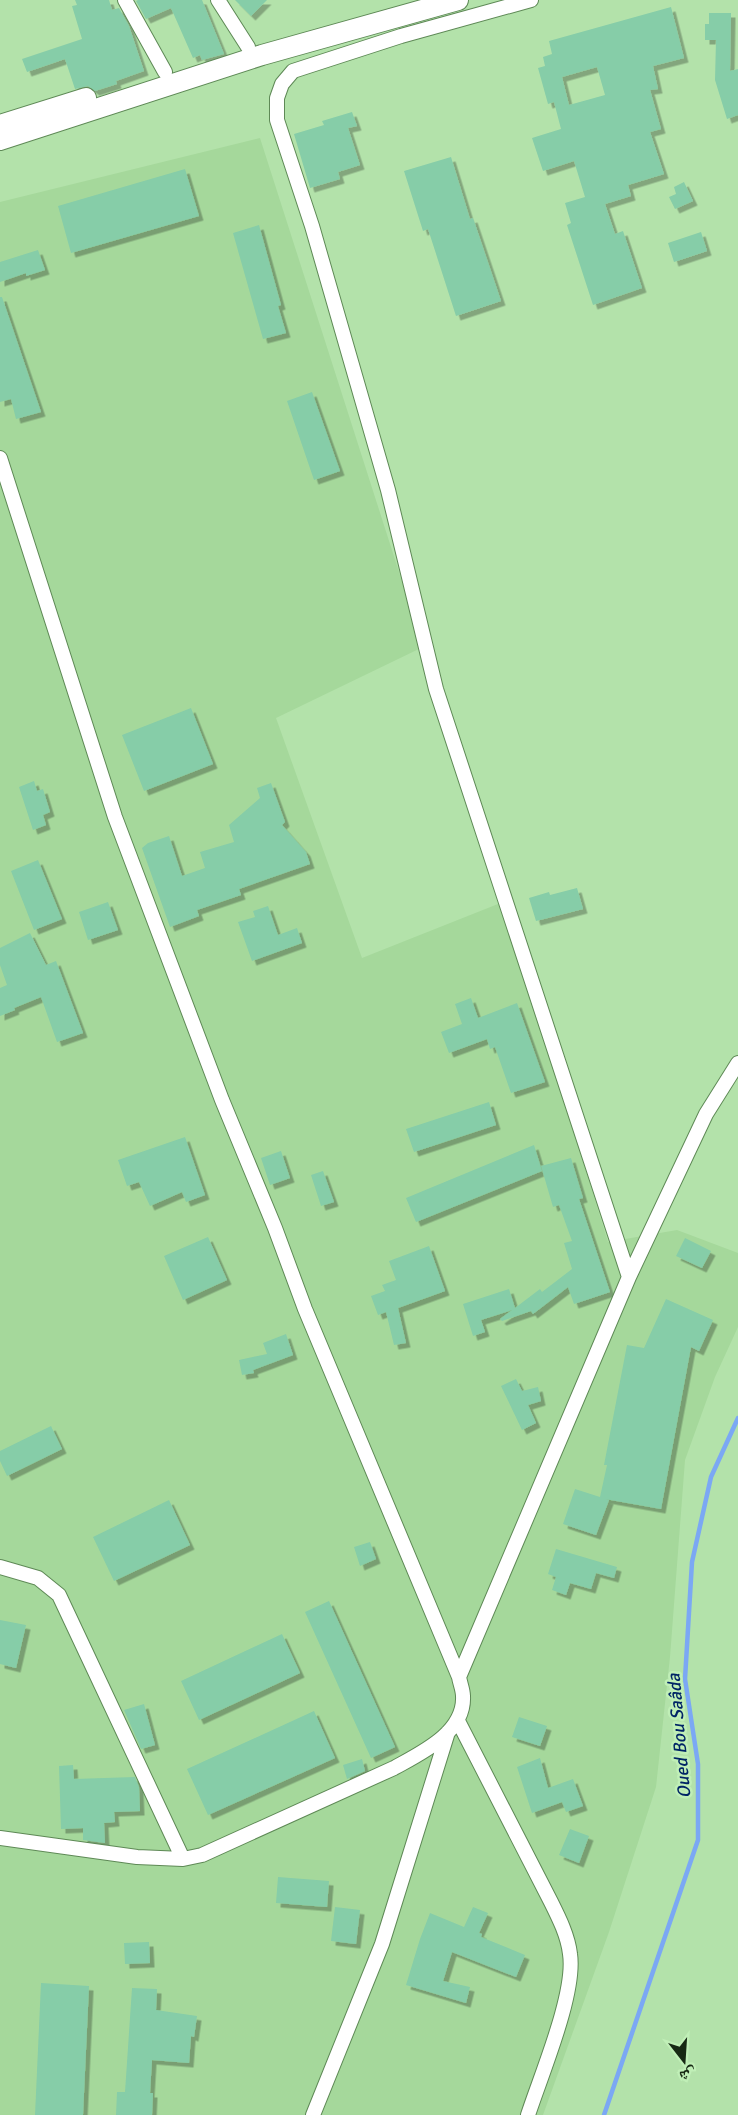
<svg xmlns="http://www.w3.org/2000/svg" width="738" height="2115" viewBox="0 0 738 2115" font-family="Signika,'Noto Naskh Arabic',sans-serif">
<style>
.built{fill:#a5d89b}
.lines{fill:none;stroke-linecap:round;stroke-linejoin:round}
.stream{stroke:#7ba8f4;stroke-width:4.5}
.building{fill:#86cda8;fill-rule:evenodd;filter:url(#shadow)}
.street-casing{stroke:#5e8956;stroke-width:16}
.primary-casing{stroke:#5e8956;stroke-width:22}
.street{stroke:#fff;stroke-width:14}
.primary{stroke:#fff;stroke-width:20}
.labels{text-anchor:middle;stroke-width:5;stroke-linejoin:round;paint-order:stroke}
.water-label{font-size:18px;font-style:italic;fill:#002465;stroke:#c0efb7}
</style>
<defs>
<filter id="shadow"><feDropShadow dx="4.5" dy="4.5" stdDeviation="0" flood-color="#0004"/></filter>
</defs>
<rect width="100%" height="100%" fill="#b3e2aa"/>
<path class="built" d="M 260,138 L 423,647 L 276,718 L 362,958 L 503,902 L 608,1242 L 677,1230 L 738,1253 L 738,1327 L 715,1377 L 685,1460 L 670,1657 L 656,1787 L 609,1932 L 543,2115 L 0,2115 L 0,202 Z"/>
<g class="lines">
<path class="stream" d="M 604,2115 L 698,1840 L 698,1764 L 685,1679 L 692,1562 L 711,1477 L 738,1418"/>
</g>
<path class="building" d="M 75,0 L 109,0 L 112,10 L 119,8 L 129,26 L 144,71 L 116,81 L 117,84 L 95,91 L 88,86 L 75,89 L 65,59 L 27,72 L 22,59 L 82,39 L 72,6 L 77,5 Z
M 138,0 L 202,0 L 224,54 L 202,60 L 200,55 L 193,58 L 171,8 L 146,19 L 136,1 Z
M 235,0 L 267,0 L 251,16 Z
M 671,7 L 684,58 L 653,66 L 658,89 L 650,90 L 661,129 L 650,132 L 664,174 L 628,185 L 631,196 L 605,204 L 615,234 L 623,231 L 642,288 L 593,305 L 567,225 L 571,223 L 565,203 L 585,197 L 574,161 L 543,171 L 532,138 L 561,129 L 554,102 L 548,104 L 538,68 L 545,66 L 543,57 L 552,54 L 549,41 ZM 597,67 L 605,95 L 569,105 L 562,77 Z
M 709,13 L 731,13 L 730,71 L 738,69 L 738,115 L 727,119 L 715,80 L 716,40 L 705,40 L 705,24 L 709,24 Z
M 352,112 L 357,126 L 348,128 L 360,165 L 338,172 L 340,179 L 310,188 L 294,134 L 324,125 L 322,121 Z
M 451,157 L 470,219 L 473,218 L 501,301 L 456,316 L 428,229 L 423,231 L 404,171 Z
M 185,169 L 199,216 L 71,253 L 58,206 Z
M 684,182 L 693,201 L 675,209 L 669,197 L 676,194 L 674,187 Z
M 259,225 L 281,305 L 278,306 L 286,333 L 263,339 L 233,233 Z
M 701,232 L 707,251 L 674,262 L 668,243 Z
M 38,250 L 45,270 L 26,276 L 26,273 L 0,282 L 0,262 Z
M 0,297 L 2,297 L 41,412 L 16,419 L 11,399 L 0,402 Z
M 312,392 L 340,471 L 314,480 L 287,401 Z
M 191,708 L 213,764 L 144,791 L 122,735 Z
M 34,781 L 37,791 L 43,789 L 50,812 L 43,815 L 46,825 L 33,830 L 19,787 Z
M 271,783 L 285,822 L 282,825 L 306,852 L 310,864 L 239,889 L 241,895 L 197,910 L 199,916 L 170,927 L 142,848 L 148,843 L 169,836 L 182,876 L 205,868 L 200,852 L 234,842 L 229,825 L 260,798 L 257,788 Z
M 38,860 L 62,919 L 34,930 L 11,871 Z
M 577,888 L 583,909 L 536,921 L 529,898 L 549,892 L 550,895 Z
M 108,902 L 118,930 L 88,940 L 79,912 Z
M 268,906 L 278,935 L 297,928 L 302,943 L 252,961 L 238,922 L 255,917 L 253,911 Z
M 30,933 L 46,965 L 56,961 L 83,1033 L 57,1042 L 41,997 L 14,1008 L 15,1010 L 0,1016 L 0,988 L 7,985 L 0,965 L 0,948 Z
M 471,998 L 478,1018 L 517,1003 L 545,1082 L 511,1093 L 495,1047 L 490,1049 L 487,1039 L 449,1053 L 441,1032 L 462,1024 L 455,1004 Z
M 489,1102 L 496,1125 L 414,1152 L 406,1129 Z
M 185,1137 L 205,1195 L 186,1202 L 182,1192 L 150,1206 L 139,1182 L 127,1186 L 118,1160 Z
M 534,1145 L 542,1171 L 416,1222 L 406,1198 Z
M 281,1151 L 290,1178 L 270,1185 L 261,1158 Z
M 571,1158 L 583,1198 L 579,1199 L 610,1292 L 574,1304 L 568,1287 L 533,1314 L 531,1311 L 502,1321 L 500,1319 L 512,1310 L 481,1320 L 485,1332 L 473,1336 L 463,1304 L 509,1289 L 515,1308 L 540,1289 L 542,1292 L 572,1269 L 564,1243 L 572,1241 L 559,1205 L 553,1207 L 541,1166 Z
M 323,1171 L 334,1202 L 321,1206 L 311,1175 Z
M 208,1237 L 227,1280 L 183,1300 L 164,1256 Z
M 685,1238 L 711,1251 L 702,1268 L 676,1256 Z
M 429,1246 L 445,1291 L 398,1308 L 406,1343 L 394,1345 L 386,1312 L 378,1315 L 371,1296 L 385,1291 L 382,1285 L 396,1280 L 389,1261 Z
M 666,1299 L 713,1320 L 699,1351 L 691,1347 L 661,1509 L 605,1499 L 609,1500 L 596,1535 L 563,1524 L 575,1489 L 600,1497 L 607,1465 L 604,1465 L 627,1345 L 644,1348 Z
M 286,1334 L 293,1355 L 253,1370 L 254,1373 L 242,1375 L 239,1360 L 267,1354 L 263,1343 Z
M 516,1379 L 522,1391 L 538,1387 L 541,1401 L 528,1405 L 536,1423 L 522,1430 L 501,1386 Z
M 51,1426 L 62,1449 L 7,1476 L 0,1461 L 0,1451 Z
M 169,1500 L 190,1545 L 114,1581 L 93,1537 Z
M 370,1542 L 376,1559 L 360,1566 L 354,1547 Z
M 556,1549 L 617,1567 L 614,1578 L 596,1573 L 591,1589 L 570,1583 L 566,1595 L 552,1590 L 556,1577 L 548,1574 Z
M 329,1601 L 395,1747 L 371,1758 L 305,1612 Z
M 0,1620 L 26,1625 L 16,1668 L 0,1664 Z
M 282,1634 L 300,1673 L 199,1720 L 181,1681 Z
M 144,1704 L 155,1745 L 141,1749 L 124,1710 Z
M 314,1711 L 335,1758 L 208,1815 L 187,1769 Z
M 519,1717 L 547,1726 L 540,1746 L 512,1737 Z
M 540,1758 L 548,1788 L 573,1779 L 583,1806 L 566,1812 L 562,1802 L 532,1813 L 517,1767 Z
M 362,1759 L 365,1771 L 347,1779 L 343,1765 Z
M 73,1765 L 74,1779 L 135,1777 L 139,1787 L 140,1811 L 114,1812 L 115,1822 L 104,1823 L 105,1843 L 83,1840 L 83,1828 L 61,1829 L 59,1766 Z
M 570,1829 L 589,1836 L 579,1863 L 559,1855 Z
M 278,1877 L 329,1881 L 327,1907 L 276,1903 Z
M 335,1907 L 360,1910 L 356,1944 L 331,1941 Z
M 473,1907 L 488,1913 L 479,1933 L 482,1934 L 481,1937 L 525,1955 L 516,1977 L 452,1952 L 443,1981 L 470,1987 L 466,2003 L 406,1985 L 420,1939 L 430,1913 L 464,1927 Z
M 149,1942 L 150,1963 L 125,1964 L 124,1943 Z
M 41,1983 L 89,1986 L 83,2115 L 35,2115 Z
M 132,1988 L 157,1989 L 156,2010 L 197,2016 L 194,2037 L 191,2036 L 189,2063 L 152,2060 L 150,2093 L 153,2093 L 152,2115 L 116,2115 L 117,2092 L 125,2092 Z"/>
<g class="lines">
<defs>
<path id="street" d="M 125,0 L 165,72
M 218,0 L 248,47
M 531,0 L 401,36 L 293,71 L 282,84 L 277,98 L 277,120 L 312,226 L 388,490 L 436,689 L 629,1277
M 0,458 L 115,817 L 222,1100 L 275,1228 L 305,1309 L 459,1677 C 460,1683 463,1690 463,1696 C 465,1733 421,1753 394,1768 L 202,1855 L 183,1859 L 137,1857 L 0,1838
M 0,1567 L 38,1578 L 59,1595 L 183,1859
M 459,1677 L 629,1277 L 706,1114 L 738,1063
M 458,1721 L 551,1902 C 559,1918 568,1936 570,1954 C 576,1993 541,2075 528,2115
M 313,2115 L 382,1944 L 448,1732"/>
<path id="primary" d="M 0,125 L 86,98
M 0,140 L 262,55 L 458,0"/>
</defs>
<use href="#street" class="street-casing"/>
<use href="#primary" class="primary-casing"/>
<use href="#street" class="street"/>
<use href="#primary" class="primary"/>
</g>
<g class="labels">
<g class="water-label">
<text transform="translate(679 1736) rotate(-95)" y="6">Oued Bou Saâda</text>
</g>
</g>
<g transform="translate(684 2061) rotate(163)" stroke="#c0efb7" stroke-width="4.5" paint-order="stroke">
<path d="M0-4.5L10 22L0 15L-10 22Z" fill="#172914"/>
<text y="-9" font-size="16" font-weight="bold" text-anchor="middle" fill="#172914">ش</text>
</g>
</svg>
